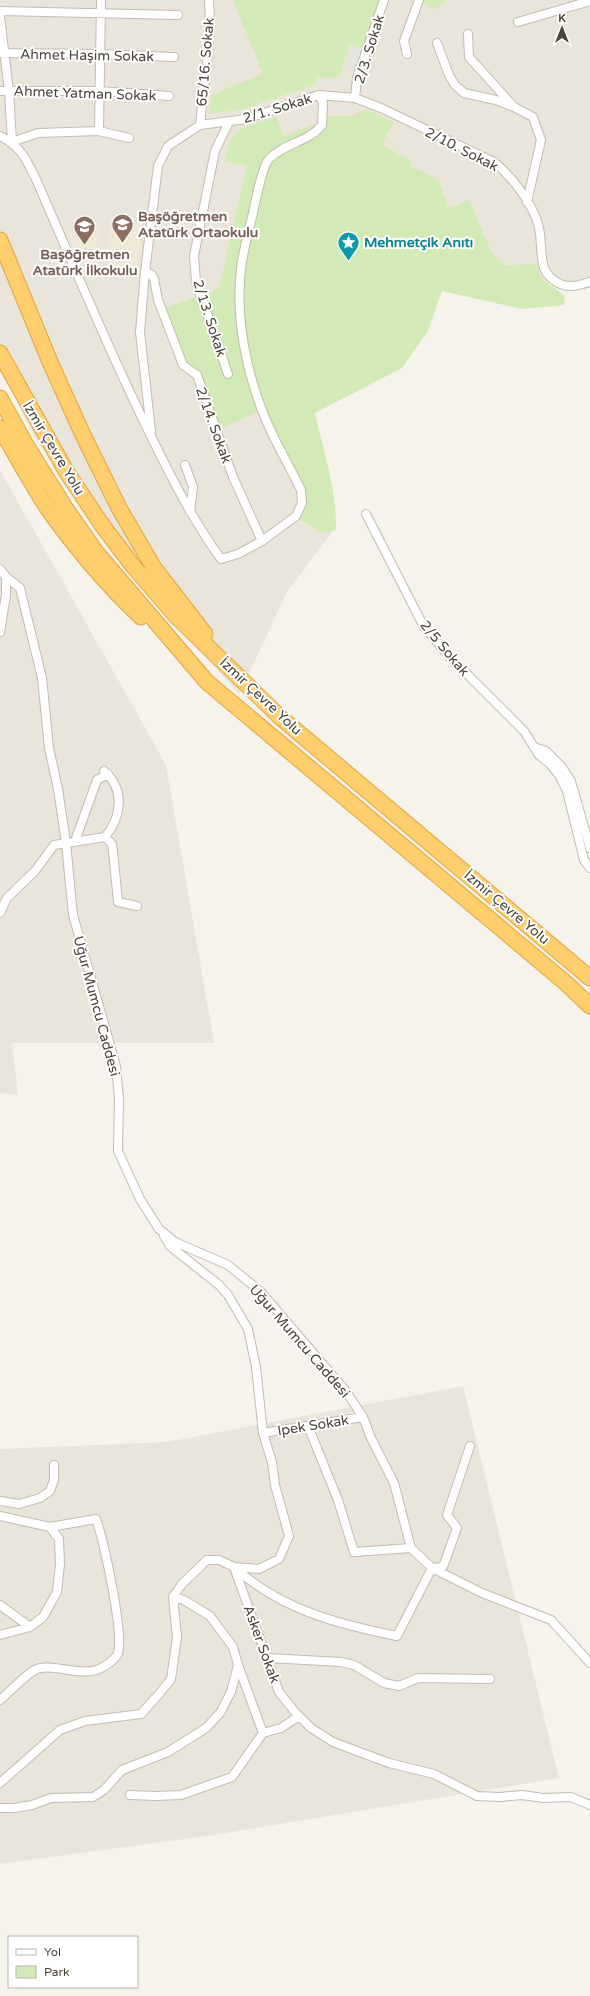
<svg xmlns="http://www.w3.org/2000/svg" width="590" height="1996" viewBox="0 0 590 1996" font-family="'Varela Round',sans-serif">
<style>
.residential{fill:#eae5da}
.education{fill:#efe8d6}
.green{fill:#d2eab5}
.parking{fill:#e5e3e0}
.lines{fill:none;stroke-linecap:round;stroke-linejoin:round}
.street-casing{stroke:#c2bbae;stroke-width:10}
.highway-casing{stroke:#e0a43c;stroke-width:17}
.street{stroke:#fff;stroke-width:8}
.highway{stroke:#ffcf6e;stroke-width:15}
.labels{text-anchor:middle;stroke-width:4;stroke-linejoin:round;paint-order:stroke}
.street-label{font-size:14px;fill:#4b4439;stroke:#fff}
.education-label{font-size:14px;font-weight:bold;fill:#785e54;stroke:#fff;text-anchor:start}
.culture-label{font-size:14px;font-weight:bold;fill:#0d838f;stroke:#fff;text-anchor:start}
</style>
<rect width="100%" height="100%" fill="#f6f3ec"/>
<path class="residential" d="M 0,0 L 590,0 L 590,283 L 441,284 L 313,410 L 332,532 L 287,592 L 239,694 L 163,610 L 34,437 L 0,363 Z
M 0,470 L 166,765 L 214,1043 L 12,1043 L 18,1095 L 0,1093 Z
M 463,1386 L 559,1778 L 207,1836 L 0,1864 L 0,1449 L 167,1442 Z"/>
<path class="education" d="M 98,224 L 97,262 L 81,266 L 66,231 Z
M 109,224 L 142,224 L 138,268 L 104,264 Z"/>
<path class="green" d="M 233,0 L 381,0 L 363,50 L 350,45 L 339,77 L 317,78 L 315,85 L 243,109 L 209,114 L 211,95 L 263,74 Z
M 423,0 L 447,0 L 434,10 L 423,2 Z
M 364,110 L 368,110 L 394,123 L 382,144 L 412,162 L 410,166 L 438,179 L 449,208 L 469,200 L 492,253 L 504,265 L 536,264 L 541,278 L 565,296 L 564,305 L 522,309 L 442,291 L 428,331 L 402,368 L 315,413 C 324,452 337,491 336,530 L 320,532 L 300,520 L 305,504 L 304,488 L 265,408 L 218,430 L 163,309 L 219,288 L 247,165 L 225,162 C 230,124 245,128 276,117 L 283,136 L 321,122 L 327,116 L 353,116 Z"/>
<path class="parking" d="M 351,45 L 363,50 L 356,72 L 343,67 Z"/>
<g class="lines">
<defs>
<path id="street" d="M 0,11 L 178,15
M 0,17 L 9,91 L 12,142
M 518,22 L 590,1
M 468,34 L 469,57 L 514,107 L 533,117 L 541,140 L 527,202
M 437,43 L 449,75 L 455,85 L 464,93 L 496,100 L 511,106
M 0,53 L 100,54 L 174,57
M 407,54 L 404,41 L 419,0
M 0,91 L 99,91 L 169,96
M 355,98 L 357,78 L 384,0
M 200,125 C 204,83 212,42 209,0
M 99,131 L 101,0
M 0,136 C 20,146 25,157 35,177 C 72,261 107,347 148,430 C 170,475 192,519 221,559 L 238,554 L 262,541 L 296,516 L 302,503 L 301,490 C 290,467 276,444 266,420 C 247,375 235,319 241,269 C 243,251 248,232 253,213 C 255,203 263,165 269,159 C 284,143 309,142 322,125 L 323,103 L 319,95
M 12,142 L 38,133 L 99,131 L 129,138
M 145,272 L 152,275 L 154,279 L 158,300 L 183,365 L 197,375 L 233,477 L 262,541
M 228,374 L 196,282 L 194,256 L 215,151 L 229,122
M 151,431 L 140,332 L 145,272 L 158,166 L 168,146 L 200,125 L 246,119 L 319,95 L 355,98 L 381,108 L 494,162 C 512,177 531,201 538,224 C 542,237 540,251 543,264 C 545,276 559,287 572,286 C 578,286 585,283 590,282
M 185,465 L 193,487 L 190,512
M 366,514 L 424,627 L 448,655 L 524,731 L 539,755 L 550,764 L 559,775 L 567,791 L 584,860 L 590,868
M 0,569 L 6,577 L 20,588 L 42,678 L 49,748 L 58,789 L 66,843 L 73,915 L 116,1066 L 119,1099 L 118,1151 L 140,1199 L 159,1229 L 175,1242 L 228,1265 L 261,1292 L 345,1390 L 363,1417 L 371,1438 L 394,1483 L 411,1548
M 0,632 L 6,595 L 6,577
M 534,747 L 546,751 L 561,766 L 571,781 L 590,848
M 104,771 C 125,789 122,817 105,837
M 75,841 L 97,780 L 108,774
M 0,913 L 7,898 L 35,871 L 54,845 L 105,837 L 112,844 L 113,851 L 118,902 L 137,906
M 164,1236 L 170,1246 L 219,1285 L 228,1295 L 248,1329 L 256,1367 L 263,1433 L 272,1462 L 275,1485 L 289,1536 L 279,1559 L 259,1569 L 234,1567 L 219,1560 L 207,1560 L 182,1584 L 173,1597
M 308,1426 L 338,1500 L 354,1552 L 411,1548 L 432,1568 L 482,1593 L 551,1620 L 590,1663
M 263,1433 L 363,1417
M 0,1501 L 19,1504 L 40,1498 L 50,1491 L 54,1480 L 54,1465
M 0,1516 L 50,1527 L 96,1519 C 104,1542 124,1633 118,1653 C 115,1661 100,1670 92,1671 C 75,1674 56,1665 40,1668 C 29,1670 9,1693 0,1700
M 234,1567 L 279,1692 L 294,1711 L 311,1728 L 333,1742 L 389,1763 L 434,1774 L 477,1796 L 500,1797 L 522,1795 L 543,1798 L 571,1797 L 590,1805
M 234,1567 C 280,1609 337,1624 397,1636 L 432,1568 L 443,1567 L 457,1528 L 447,1515 L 470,1446
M 173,1597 L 184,1600 L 210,1616 L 233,1647 L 238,1665 L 263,1733 L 281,1728 L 299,1716
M 0,1605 L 30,1627 L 43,1617 L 57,1592 L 60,1564 L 59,1539 L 50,1527
M 0,1635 L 30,1627
M 268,1658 L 341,1662 L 354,1665 L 384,1683 L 399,1686 L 418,1678 L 490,1679
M 0,1783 L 60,1730 L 85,1721 L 141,1714 L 159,1694 L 171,1679 L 177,1637 L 173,1597
M 130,1795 L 155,1796 L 181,1795 L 232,1777 L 263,1733
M 0,1808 L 14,1808 L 32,1805 L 51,1798 L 93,1797 L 104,1790 L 122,1770 L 168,1752 L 206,1728 L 220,1713 L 231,1692 L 238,1665"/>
<path id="highway" d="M 0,240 L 50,362 L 83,435 L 119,508 L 154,568 L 205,634
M 0,353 L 66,471 L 102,525 L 133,566 L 176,616 L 280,717 L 590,978
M 0,398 L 26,445 L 64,506 L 96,552 L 207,682 L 567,984 L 590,1006
M 0,428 C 16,455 31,483 48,509 C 75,547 107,585 141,617"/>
</defs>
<use href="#street" class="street-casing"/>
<use href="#highway" class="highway-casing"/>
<use href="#street" class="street"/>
<use href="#highway" class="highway"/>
</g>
<defs>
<symbol id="school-pin" viewBox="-11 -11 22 30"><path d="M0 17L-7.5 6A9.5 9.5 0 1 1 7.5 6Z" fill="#8d6e63" stroke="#fff"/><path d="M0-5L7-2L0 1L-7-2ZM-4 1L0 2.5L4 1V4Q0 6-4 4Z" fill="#fff"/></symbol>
<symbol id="sight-pin" viewBox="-11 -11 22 30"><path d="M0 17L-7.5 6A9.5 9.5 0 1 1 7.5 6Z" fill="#0f9aa8" stroke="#fff"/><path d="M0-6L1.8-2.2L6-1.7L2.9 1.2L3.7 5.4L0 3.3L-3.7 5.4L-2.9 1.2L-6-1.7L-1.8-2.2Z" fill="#fff"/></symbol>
</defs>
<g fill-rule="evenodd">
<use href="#school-pin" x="110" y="212" width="25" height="34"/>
<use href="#school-pin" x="72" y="214" width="25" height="34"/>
<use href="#sight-pin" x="336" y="230" width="25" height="34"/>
</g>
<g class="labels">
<g class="street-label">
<text transform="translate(369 49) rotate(-73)" y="5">2/3. Sokak</text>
<text transform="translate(87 55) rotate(1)" y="5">Ahmet Haşim Sokak</text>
<text transform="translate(205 62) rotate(-85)" y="5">65/16. Sokak</text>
<text transform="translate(85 93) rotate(2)" y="5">Ahmet Yatman Sokak</text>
<text transform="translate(277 108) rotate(-17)" y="5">2/1. Sokak</text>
<text transform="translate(462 149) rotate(27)" y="5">2/10. Sokak</text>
<text transform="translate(210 318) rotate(72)" y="5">2/13. Sokak</text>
<text transform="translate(214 425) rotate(70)" y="5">2/14. Sokak</text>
<text transform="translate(54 448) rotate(59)" y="5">İzmir Çevre Yolu</text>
<text transform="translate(445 648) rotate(50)" y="5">2/5 Sokak</text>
<text transform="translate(261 696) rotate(43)" y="5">İzmir Çevre Yolu</text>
<text transform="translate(507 907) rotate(40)" y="5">İzmir Çevre Yolu</text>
<text transform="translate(97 1006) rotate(75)" y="5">Uğur Mumcu Caddesi</text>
<text transform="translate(300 1341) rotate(49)" y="5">Uğur Mumcu Caddesi</text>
<text transform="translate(313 1425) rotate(-9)" y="5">Ipek Sokak</text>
<text transform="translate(262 1644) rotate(70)" y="5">Asker Sokak</text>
</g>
<g class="education-label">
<text x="138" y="221">Başöğretmen<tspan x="138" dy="16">Atatürk Ortaokulu</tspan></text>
<text x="85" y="259" text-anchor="middle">Başöğretmen<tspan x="85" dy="16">Atatürk İlkokulu</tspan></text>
</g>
<g class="culture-label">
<text x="364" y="247">Mehmetçik Anıtı</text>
</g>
</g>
<rect x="8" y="1936" width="130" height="52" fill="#ffffff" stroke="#b7b4b0"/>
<rect x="16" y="1949" width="20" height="6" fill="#ffffff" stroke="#b7b4b0"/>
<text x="44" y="1956" font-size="12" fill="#4b4439">Yol</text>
<rect x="16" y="1966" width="20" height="12" fill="#d2eab5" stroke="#b7b4b0"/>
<text x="44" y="1976" font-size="12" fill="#4b4439">Park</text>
<g transform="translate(562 28)" stroke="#ffffff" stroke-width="3" paint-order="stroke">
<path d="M0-3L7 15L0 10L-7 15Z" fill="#4b4439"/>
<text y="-6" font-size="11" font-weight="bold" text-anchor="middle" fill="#4b4439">K</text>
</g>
</svg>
